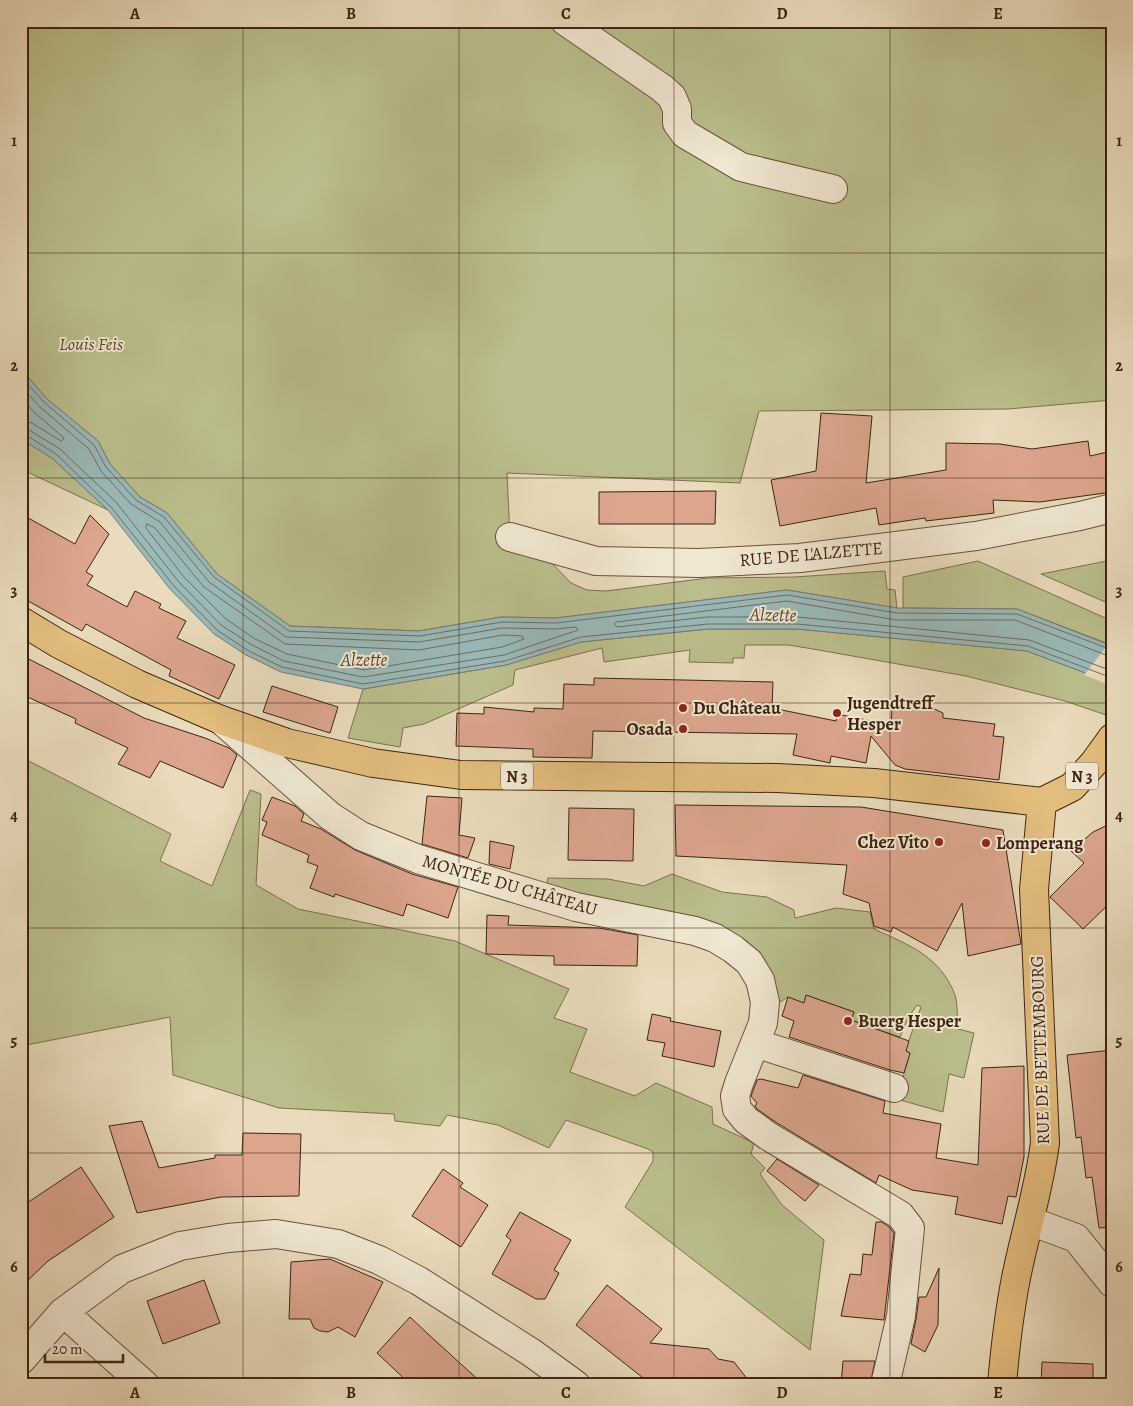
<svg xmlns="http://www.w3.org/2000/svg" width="1133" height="1406" viewBox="0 0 1133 1406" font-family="Alegreya,serif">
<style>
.green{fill:#bbbe8c;stroke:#7d714f}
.water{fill:#9ab9b9;stroke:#767d76}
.pier{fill:#e9dbbb}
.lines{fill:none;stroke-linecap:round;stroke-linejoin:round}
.shore{stroke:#6c6e66;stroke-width:1}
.building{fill:#dca68d;stroke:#3f2412}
.minor-casing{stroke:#6a523c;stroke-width:30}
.major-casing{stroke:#3f2412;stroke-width:30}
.minor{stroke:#f1e8d3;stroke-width:28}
.major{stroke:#e4be7e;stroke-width:28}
.grid{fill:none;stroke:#3f2412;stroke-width:1;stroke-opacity:0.55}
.poi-dot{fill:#8f2418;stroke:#f1e8d3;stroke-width:2}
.labels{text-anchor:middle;stroke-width:4;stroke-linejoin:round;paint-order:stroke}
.shield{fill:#f1e8d3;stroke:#745f4c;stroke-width:1}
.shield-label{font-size:16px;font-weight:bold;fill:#3f2412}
.park-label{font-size:18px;font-style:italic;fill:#5e4a30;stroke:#f1e8d3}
.street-label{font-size:18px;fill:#3f2412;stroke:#f1e8d3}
.poi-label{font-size:18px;font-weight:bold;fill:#3f2412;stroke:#f1e8d3;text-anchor:start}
.water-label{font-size:19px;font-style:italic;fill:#56493c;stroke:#f1e8d3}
.neatline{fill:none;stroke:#3f2412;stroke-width:2}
.grid-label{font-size:16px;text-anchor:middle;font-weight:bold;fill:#3f2412}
</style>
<rect width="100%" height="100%" fill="#e9dbbb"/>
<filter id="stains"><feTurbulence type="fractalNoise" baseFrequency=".004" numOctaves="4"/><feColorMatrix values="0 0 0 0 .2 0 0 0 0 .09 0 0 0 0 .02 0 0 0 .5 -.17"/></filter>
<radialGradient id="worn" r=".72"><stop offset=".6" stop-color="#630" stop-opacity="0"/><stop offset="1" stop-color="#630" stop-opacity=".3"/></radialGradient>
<path class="green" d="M 21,21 L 1112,21 L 1112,400 L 1008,409 L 759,411 L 740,483 L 507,473 L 510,537 L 548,559 L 571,583 L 587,590 L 606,591 L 708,578 L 794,577 L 885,571 L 887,589 L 895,590 L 897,608 L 787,590 L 556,618 L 501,617 L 419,631 L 290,626 L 217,574 L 167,513 L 140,497 L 110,464 L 98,441 L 47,399 L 21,369 Z
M 21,439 L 52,458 L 108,510 L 21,469 Z
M 1112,560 L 1112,605 L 1041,574 Z
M 978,561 L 1112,621 L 1112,640 L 1109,644 L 1017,609 L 903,608 L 903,577 Z
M 708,629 L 797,629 L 1027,651 L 1112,683 L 1112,717 L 1065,701 L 966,676 L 807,648 L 788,645 L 745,645 L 744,658 L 733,658 L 733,663 L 689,662 L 690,650 L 604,662 L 602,648 L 515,670 L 513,685 L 424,724 L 403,728 L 400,747 L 348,738 L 363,689 L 506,665 L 581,642 Z
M 21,757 L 171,834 L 160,861 L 212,886 L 250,790 L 261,794 L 256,885 L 298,909 L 455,941 L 569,989 L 554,1018 L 587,1029 L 570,1072 L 635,1096 L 656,1083 L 712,1107 L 713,1124 L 754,1143 L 751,1154 L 765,1168 L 760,1174 L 782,1205 L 824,1240 L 810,1350 L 625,1207 L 653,1161 L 653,1152 L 648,1149 L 566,1120 L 549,1148 L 498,1125 L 447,1115 L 440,1126 L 395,1121 L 394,1114 L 279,1108 L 173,1075 L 170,1017 L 21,1046 Z
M 672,874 L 722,892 L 767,897 L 794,910 L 795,918 L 836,908 L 870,912 L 874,929 C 909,945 940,956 955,995 C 958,1005 957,1019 958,1029 L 974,1033 L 964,1078 L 949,1074 L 943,1112 L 900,1100 L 904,1073 L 910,1053 L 905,1051 L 921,1007 L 917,1005 L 908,1018 L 900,1037 L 851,1020 L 854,1012 L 806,995 L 804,1003 L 788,997 L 780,1002 L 774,1000 L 755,955 L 546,887 L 548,878 L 608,879 L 644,886 Z"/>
<path class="water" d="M 21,369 L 47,399 L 98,441 L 110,464 L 140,497 L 167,513 L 217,574 L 290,626 L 419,631 L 501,617 L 556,618 L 787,590 L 897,608 L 1017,609 L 1112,646 L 1112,683 L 1027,651 L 797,629 L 708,629 L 581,642 L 506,665 L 363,689 L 281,672 L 246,655 L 214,634 L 170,589 L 108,510 L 52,458 L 21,439 Z"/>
<path class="pier" d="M 1110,642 L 1112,643 L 1112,686 L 1084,675 Z"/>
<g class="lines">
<path class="shore" d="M 21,377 L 44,402 L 94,445 L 106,467 L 136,500 L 164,517 L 214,577 L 289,631 L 420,636 L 502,622 L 556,623 L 787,595 L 897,613 L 1017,614 L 1112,650
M 21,386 L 40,407 L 89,449 L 101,471 L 131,504 L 160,522 L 209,582 L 286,637 L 419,642 L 502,628 L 556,629 L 576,627 L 578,630 L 504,655 L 363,677 L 284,661 L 252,645 L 221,625 L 178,581 L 116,502 L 60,449 L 29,430 L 21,428
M 21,397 L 34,412 L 63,437 L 64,439 L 61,441 L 32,423 L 21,421
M 21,435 L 26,435 L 56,454 L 111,507 L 174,586 L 217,630 L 249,651 L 282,667 L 363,684 L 505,661 L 581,637 L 708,624 L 797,624 L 1028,646 L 1112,678
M 147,524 L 155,528 L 204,587 L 285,644 L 419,650 L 503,635 L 522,636 L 524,639 L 502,647 L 364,670 L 287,654 L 255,639 L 226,619 L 184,577 L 146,528 Z
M 1112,656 L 1106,655 L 1015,620 L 896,620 L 787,601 L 616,622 L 614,624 L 617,627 L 707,617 L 798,617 L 1029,640 L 1112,671"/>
</g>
<path class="building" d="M 821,413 L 872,416 L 866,483 L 946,470 L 946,443 L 1000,444 L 1032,449 L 1088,441 L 1090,456 L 1112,451 L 1112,492 L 1040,502 L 993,500 L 994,513 L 926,521 L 925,518 L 879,525 L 876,508 L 780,526 L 771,480 L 816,471 Z
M 716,491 L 715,524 L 599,524 L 599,492 Z
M 21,514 L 75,544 L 90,515 L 109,534 L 86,572 L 93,576 L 87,585 L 127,607 L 135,591 L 161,604 L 159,608 L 186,621 L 177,638 L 235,665 L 219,699 L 169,676 L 171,670 L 86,624 L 82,631 L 21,597 Z
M 21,655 L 144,718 L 205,738 L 229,748 L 237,755 L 223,788 L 160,761 L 150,778 L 118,764 L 128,748 L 75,723 L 76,719 L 21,694 Z
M 594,678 L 773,682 L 772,708 L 836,721 L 837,714 L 891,725 L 892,709 L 918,701 L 943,713 L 943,718 L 995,724 L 993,736 L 1004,737 L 999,780 L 905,769 L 895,765 L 871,736 L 866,763 L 831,756 L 830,763 L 793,755 L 797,734 L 593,731 L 592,758 L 533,757 L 533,749 L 456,746 L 457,713 L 484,714 L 484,707 L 534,712 L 534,708 L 563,709 L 564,684 L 594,685 Z
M 272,686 L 338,707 L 330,733 L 263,712 Z
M 427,796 L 462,798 L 459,835 L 475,838 L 468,858 L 422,844 Z
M 272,797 L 295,806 L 304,814 L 301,821 L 321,829 L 355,850 L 412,874 L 458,887 L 448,918 L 407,904 L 403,916 L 335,894 L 334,897 L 310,888 L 318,866 L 307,862 L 309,855 L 262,835 L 267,822 L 262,820 Z
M 675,805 L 861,807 L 1003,830 L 1021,944 L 968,956 L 962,903 L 937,951 L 893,927 L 891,932 L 874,926 L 869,903 L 843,894 L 847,865 L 676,856 Z
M 569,808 L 634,809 L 633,861 L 568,860 Z
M 1112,823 L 1112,901 L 1083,929 L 1050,897 L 1084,863 L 1071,851 L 1093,832 Z
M 490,841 L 514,846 L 510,869 L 489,864 Z
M 487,915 L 509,916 L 508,925 L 599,928 L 638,935 L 637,966 L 554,965 L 554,956 L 486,954 Z
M 806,995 L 854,1012 L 851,1020 L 909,1041 L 906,1051 L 910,1053 L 904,1073 L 890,1070 L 789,1037 L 794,1021 L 782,1016 L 788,997 L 804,1003 Z
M 652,1014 L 671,1018 L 670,1021 L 721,1031 L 714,1067 L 662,1056 L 665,1043 L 647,1040 Z
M 1112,1050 L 1112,1227 L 1099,1228 L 1092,1177 L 1086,1178 L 1081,1137 L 1076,1138 L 1067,1055 Z
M 1024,1066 L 1024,1157 L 1016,1197 L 1008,1196 L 1002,1224 L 955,1214 L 958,1197 L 912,1190 L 879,1175 L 876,1183 L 777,1123 L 757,1109 L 755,1106 L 757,1103 L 751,1096 L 757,1080 L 761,1079 L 798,1088 L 803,1075 L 885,1101 L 883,1113 L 941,1124 L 936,1158 L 978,1165 L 982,1068 Z
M 142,1121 L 159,1168 L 215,1158 L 215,1155 L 242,1155 L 243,1133 L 301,1134 L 299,1196 L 221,1197 L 137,1213 L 109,1126 Z
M 777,1159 L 819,1185 L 805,1201 L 767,1171 Z
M 81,1167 L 114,1217 L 48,1261 L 21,1287 L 21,1207 Z
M 443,1169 L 463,1183 L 460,1187 L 488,1205 L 461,1247 L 412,1216 Z
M 520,1212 L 571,1240 L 554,1270 L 559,1273 L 545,1299 L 536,1299 L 492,1274 L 511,1240 L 506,1236 Z
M 876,1222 L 882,1222 L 889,1227 L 894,1233 L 884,1320 L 841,1316 L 850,1274 L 861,1275 L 863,1254 L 872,1255 Z
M 330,1259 L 383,1282 L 355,1337 L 338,1327 L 328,1332 L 320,1331 L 314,1328 L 310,1319 L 289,1319 L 291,1262 Z
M 939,1268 L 938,1325 L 925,1352 L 911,1344 L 916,1319 L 919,1297 L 926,1297 Z
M 204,1280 L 220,1323 L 163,1344 L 147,1301 Z
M 607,1285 L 662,1329 L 650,1343 L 709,1349 L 718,1359 L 734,1362 L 752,1385 L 652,1385 L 576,1325 Z
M 410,1317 L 428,1334 L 484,1385 L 411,1385 L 377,1353 Z
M 843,1361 L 875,1361 L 870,1385 L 841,1385 Z
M 1042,1362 L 1093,1364 L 1093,1385 L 1041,1385 Z"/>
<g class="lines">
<defs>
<path id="minor" d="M 565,21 L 662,88 L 672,97 L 677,109 L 677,123 L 685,134 L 741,167 L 833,189
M 510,537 L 596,561 L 699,563 L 800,558 L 976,536 L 1080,516 L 1112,508
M 221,720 L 330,816 L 361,836 L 418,859 L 576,907 L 695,931 L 715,938 L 733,949 L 749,962 L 760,980 L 765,1002 L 763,1023 L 739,1083 L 735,1096 L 737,1109 L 746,1120 L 768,1136 L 900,1215 L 910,1228 L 901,1316 L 885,1385
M 755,1043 L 894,1088
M 1030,1221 L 1076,1238 L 1112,1283
M 63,1312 L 145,1385
M 21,1360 L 63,1312 L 122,1269 L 180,1246 L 228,1238 L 276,1234 L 338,1244 L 379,1260 L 419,1281 L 532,1353 L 576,1385"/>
<path id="major" d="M 21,621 L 59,644 L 137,684 L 221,720 L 287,743 L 373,763 L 461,775 L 777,778 L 874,783 L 1042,802 L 1072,787 L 1094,763 L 1112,738
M 1002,1385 C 1005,1349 1009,1314 1016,1278 C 1025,1233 1039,1189 1045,1143 L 1034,889 L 1042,802"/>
</defs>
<use href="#minor" class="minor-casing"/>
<use href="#major" class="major-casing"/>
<use href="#minor" class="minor"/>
<use href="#major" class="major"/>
</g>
<path class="grid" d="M 243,21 L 243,1385M 459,21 L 459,1385M 674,21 L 674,1385M 890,21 L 890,1385M 21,253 L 1112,253M 21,478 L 1112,478M 21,703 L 1112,703M 21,928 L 1112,928M 21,1153 L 1112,1153"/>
<g class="poi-dot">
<circle cx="683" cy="708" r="5"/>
<circle cx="837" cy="713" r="5"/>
<circle cx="683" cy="729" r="5"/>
<circle cx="939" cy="842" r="5"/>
<circle cx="986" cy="843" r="5"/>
<circle cx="848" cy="1021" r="5"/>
</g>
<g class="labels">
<g class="shield">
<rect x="501" y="762.5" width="32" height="27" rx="4"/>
<rect x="1066" y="762.5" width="32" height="27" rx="4"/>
</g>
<g class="shield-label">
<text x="517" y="782">N 3</text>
<text x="1082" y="782">N 3</text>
</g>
<g class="park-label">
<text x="91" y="350">Louis Feis</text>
</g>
<g class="street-label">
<text transform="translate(811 554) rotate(-5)" y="6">RUE DE L'ALZETTE</text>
<text transform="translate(510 885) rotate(16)" y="6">MONTÉE DU CHÂTEAU</text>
<text transform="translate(1040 1050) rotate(-92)" y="6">RUE DE BETTEMBOURG</text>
</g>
<g class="poi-label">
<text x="847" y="709">Jugendtreff<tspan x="847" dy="21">Hesper</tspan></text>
<text x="693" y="714">Du Château</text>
<text x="673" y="735" text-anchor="end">Osada</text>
<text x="929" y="848" text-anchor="end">Chez Vito</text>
<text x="996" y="849">Lomperang</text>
<text x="858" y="1027">Buerg Hesper</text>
</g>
<g class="water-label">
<text transform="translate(773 614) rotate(1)" y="7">Alzette</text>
<text x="364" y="666">Alzette</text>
</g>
</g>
<rect width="1133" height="1406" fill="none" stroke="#e9dbbb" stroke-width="55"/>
<path d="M45 1354v8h78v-8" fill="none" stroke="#3f2412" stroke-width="2.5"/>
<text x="52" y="1354" font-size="15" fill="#3f2412" stroke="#f1e8d3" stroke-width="4" paint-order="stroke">20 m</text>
<rect x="28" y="28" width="1078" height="1350" class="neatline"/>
<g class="grid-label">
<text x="135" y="19">A</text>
<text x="351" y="19">B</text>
<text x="566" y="19">C</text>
<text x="782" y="19">D</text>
<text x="998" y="19">E</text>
<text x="14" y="146">1</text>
<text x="1119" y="146">1</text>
<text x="14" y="371">2</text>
<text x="1119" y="371">2</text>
<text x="14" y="596">3</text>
<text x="1119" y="596">3</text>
<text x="14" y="821">4</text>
<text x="1119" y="821">4</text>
<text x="14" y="1046">5</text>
<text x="1119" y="1046">5</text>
<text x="14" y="1272">6</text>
<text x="1119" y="1272">6</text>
<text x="135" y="1398">A</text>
<text x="351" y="1398">B</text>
<text x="566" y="1398">C</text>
<text x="782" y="1398">D</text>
<text x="998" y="1398">E</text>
</g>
<rect width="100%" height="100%" filter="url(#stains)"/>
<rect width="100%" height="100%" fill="url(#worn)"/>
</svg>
